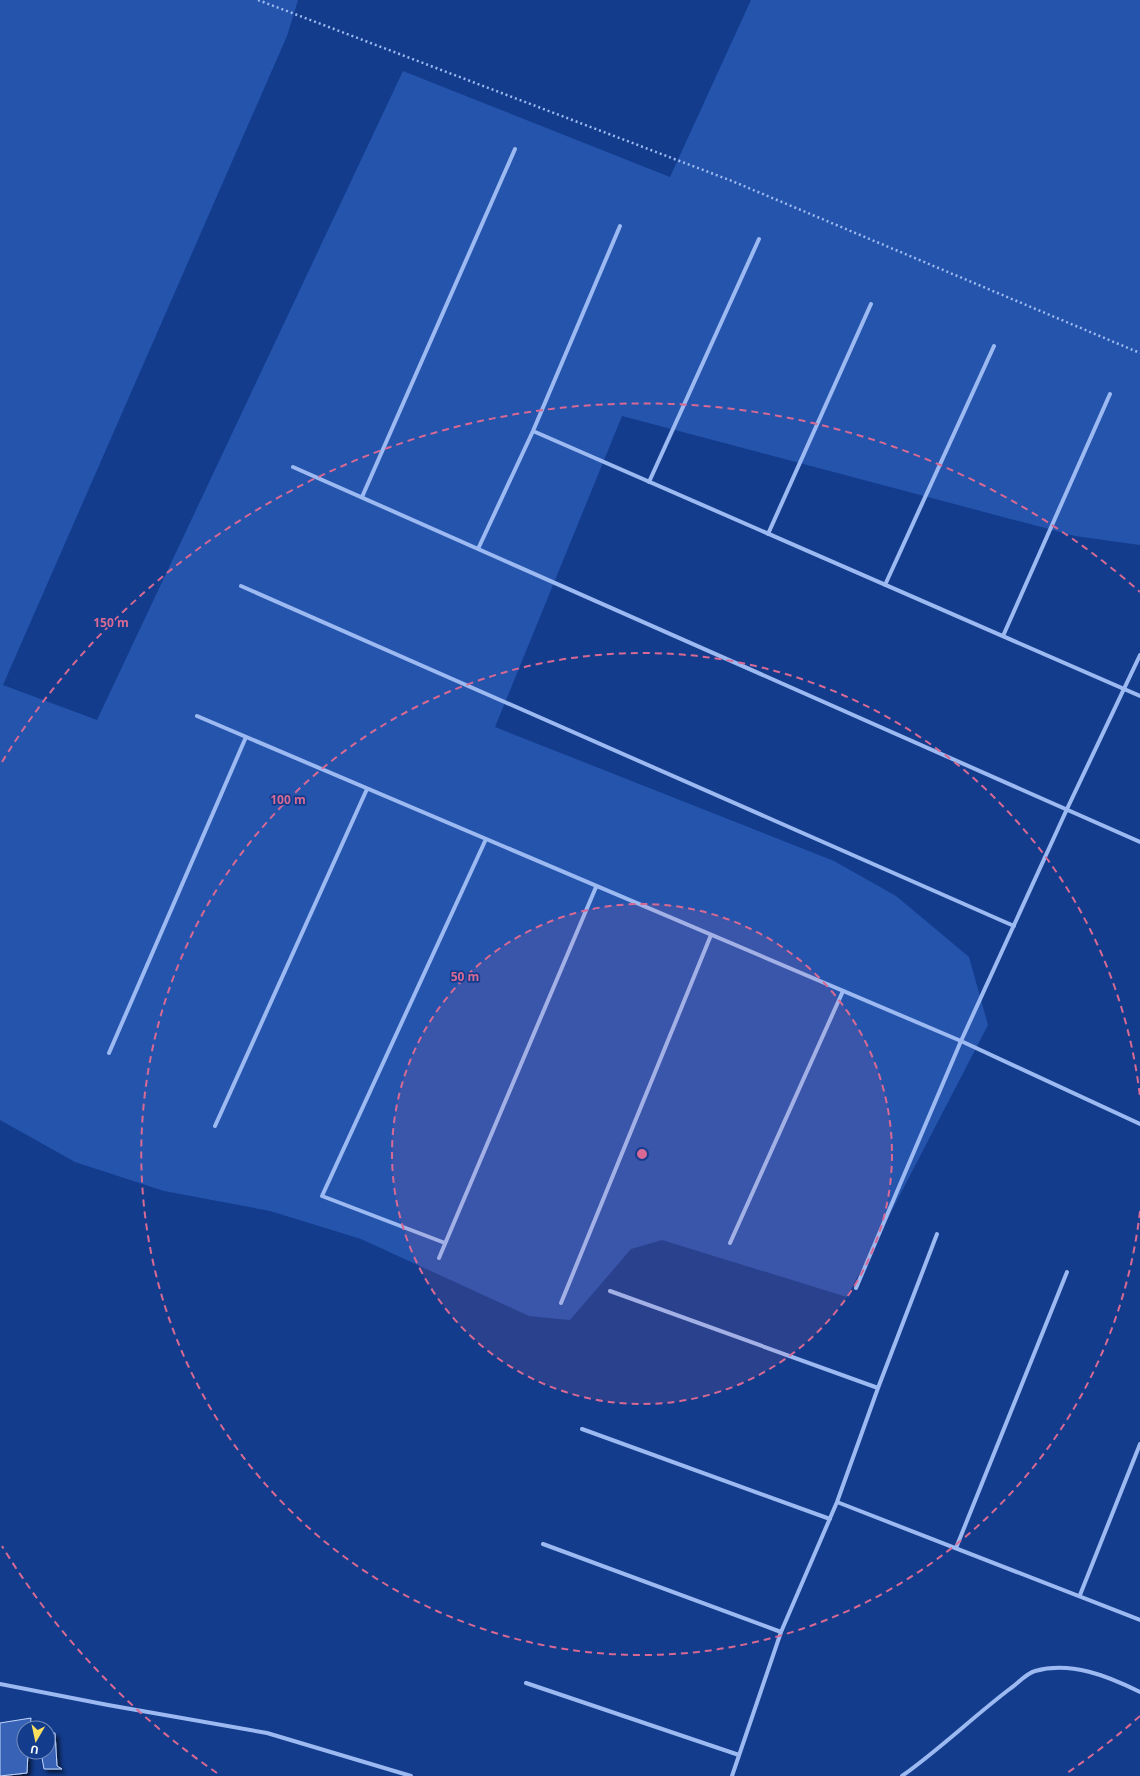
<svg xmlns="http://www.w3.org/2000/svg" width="1140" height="1776" viewBox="0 0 1140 1776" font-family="'Open Sans',sans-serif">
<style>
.green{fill:#2554ad}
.building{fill:#3762b5;stroke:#c3d7fc;filter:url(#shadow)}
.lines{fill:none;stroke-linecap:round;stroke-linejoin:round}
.path{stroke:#9cbaf1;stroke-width:2.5;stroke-dasharray:2 3;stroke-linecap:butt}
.minor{stroke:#9cbaf1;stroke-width:4}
.ring{fill:none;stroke:#d76994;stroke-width:2;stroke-dasharray:7 5}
.centre{fill:#d76994;stroke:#133c8d;stroke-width:2}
.ring-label{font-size:12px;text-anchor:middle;font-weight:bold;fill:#d76994;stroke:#133c8d;stroke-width:3.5;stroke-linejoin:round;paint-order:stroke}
</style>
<defs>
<filter id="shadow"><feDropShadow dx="3.5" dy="3.5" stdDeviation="2" flood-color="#0009"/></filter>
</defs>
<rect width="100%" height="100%" fill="#133c8d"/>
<path class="green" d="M 0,0 L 298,0 L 287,36 L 3,685 L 97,720 L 403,71 L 670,177 L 751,0 L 1140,0 L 1140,545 L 1075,536 L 622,416 L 495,727 L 834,861 L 896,896 L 969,957 L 988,1025 L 847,1297 L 662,1240 L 631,1249 L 570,1320 L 529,1316 L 361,1239 L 270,1211 L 164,1191 L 75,1162 L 0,1120 Z"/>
<path class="building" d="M 31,1718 L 30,1728 L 24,1728 L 24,1752 L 28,1752 L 27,1773 L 0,1776 L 0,1723 Z
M 48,1732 L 55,1733 L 57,1766 L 62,1769 L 44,1769 L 41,1752 L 48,1752 Z"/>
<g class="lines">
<path class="path" d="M 258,0 L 732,181 L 1140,353"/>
<path class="minor" d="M 533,431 L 1140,696
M 293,467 L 1140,842
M 649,482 L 759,239
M 362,497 L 515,149
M 768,534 L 871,304
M 478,549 L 533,431 L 620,226
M 885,585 L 994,346
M 241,586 L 1014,926
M 1003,636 L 1110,394
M 197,716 L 961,1041 L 1140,1124
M 109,1053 L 246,737
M 215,1126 L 367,789
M 445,1243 L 322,1196 L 486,839
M 730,1243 L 843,991
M 439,1258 L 596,887
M 856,1288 L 961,1041 L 1067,809 L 1140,655
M 610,1291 L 878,1388
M 561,1303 L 711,935
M 582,1429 L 830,1519
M 837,1502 L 1140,1620
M 543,1544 L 781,1632
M 956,1548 L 1067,1272
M 1080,1595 L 1140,1444
M 526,1683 L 739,1755
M 0,1684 L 108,1705 L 267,1733 L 411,1776
M 732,1776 L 781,1632 L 837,1502 L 878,1388 L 937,1234
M 902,1776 C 940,1749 974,1716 1011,1688 C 1018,1683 1027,1673 1035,1671 C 1071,1661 1108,1676 1140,1692"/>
</g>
<circle cx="642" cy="1154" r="250" fill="#d76994" fill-opacity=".12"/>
<g class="ring">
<circle cx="642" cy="1154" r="250"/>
<path d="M1140 1211A501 501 0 1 1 1140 1097"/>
<path d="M1140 1716A751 751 0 0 1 1067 1773M217 1773A751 751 0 0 1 2 1546M2 762A751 751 0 0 1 1140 592"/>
</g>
<circle cx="642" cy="1154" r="6" class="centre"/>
<g class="ring-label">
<text x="111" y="627">150 m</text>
<text x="288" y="804">100 m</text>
<text x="465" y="981">50 m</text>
</g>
<g transform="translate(36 1740) rotate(189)"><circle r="19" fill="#133c8d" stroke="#718abb"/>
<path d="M0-3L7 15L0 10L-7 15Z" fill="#ffe05c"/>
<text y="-6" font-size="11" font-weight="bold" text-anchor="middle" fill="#ffffff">U</text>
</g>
</svg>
